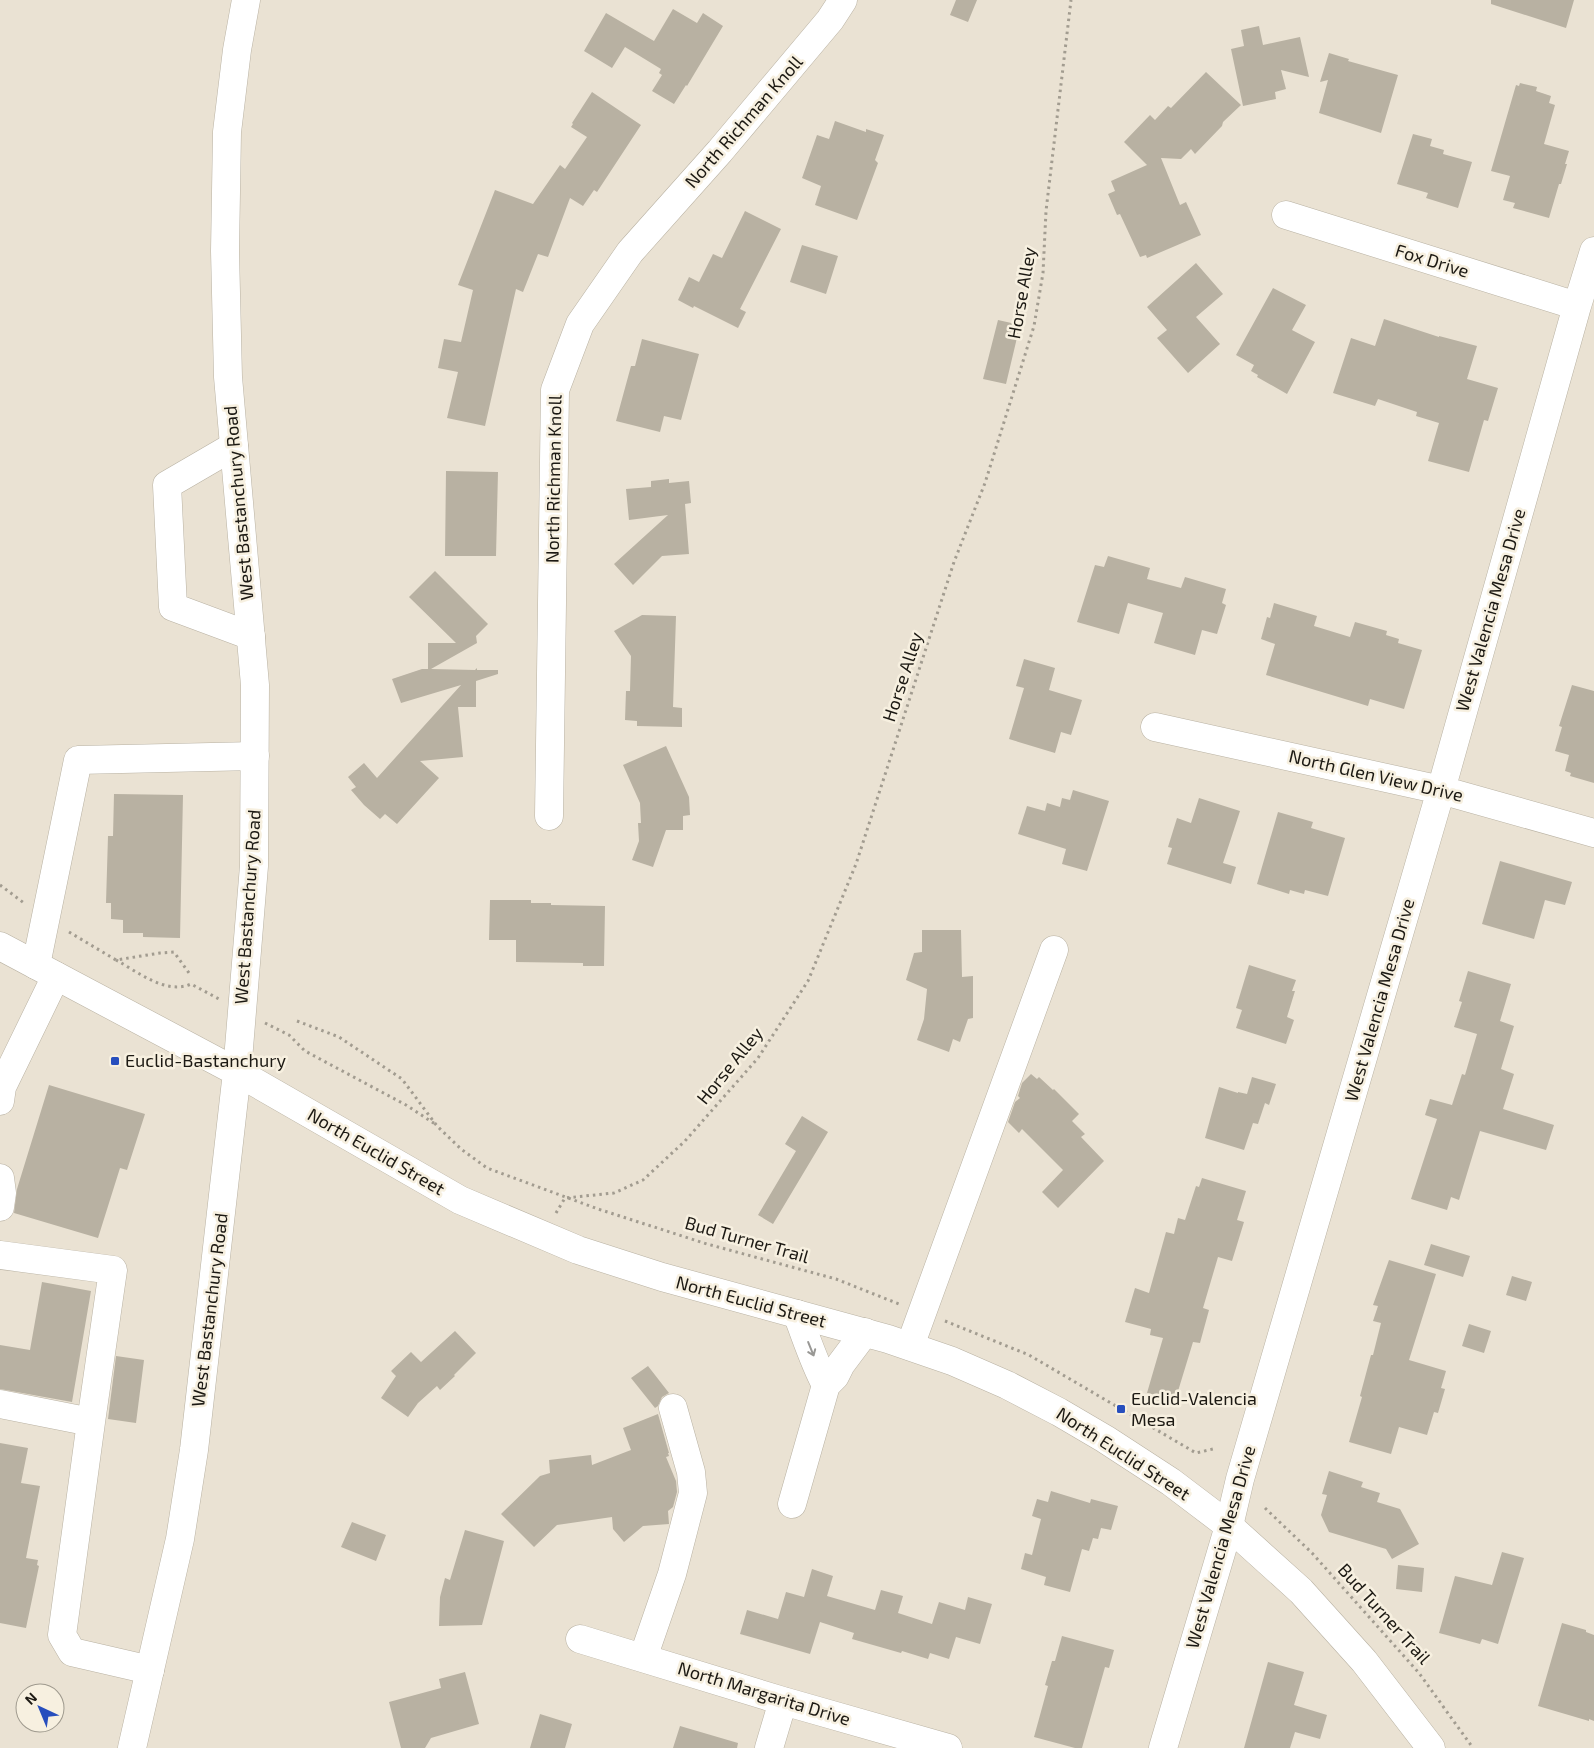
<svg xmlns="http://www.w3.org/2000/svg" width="1594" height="1748" viewBox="0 0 1594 1748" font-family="'Exo 2',sans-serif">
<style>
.building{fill:#b8b1a2}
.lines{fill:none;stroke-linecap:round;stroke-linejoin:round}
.minor-casing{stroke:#b9b2a3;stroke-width:29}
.major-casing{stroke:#b9b2a3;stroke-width:29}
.path{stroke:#a29c90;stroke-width:3;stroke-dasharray:2.5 4;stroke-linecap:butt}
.minor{stroke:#fff;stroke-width:28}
.major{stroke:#fff;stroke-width:28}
.oneway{stroke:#999895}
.poi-dot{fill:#274ebd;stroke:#f7f0e0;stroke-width:2}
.labels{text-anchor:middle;stroke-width:5;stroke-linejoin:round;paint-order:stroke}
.street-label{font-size:18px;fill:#1c1913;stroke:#f7f0e0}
.poi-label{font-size:18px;fill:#1c1913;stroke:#f7f0e0;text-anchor:start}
</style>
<rect width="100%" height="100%" fill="#eae2d3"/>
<path class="building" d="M 956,0 L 977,0 L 968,22 L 950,15 Z
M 1491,0 L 1574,0 L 1566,28 L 1491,4 Z
M 673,9 L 697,23 L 703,13 L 723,26 L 687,86 L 686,85 L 674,104 L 652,91 L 662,75 L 659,73 L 661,69 L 625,47 L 612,68 L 584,51 L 606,13 L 654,41 Z
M 1259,26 L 1263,45 L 1300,37 L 1309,77 L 1281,70 L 1286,89 L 1275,92 L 1276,99 L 1243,106 L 1231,49 L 1244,46 L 1241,30 Z
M 1329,53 L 1349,59 L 1348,61 L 1398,75 L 1381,133 L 1319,113 L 1328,80 L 1320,82 Z
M 1206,72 L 1241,105 L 1223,122 L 1222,126 L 1195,154 L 1191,149 L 1181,159 L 1161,158 L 1180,205 L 1186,202 L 1201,235 L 1147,258 L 1146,255 L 1140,257 L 1120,214 L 1117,215 L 1108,194 L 1115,191 L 1111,181 L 1147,165 L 1124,142 L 1150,115 L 1155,120 L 1168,106 L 1171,108 Z
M 1520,83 L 1537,87 L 1536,91 L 1551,96 L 1549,103 L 1555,105 L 1544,144 L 1569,151 L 1565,164 L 1567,164 L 1561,184 L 1559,184 L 1549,218 L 1513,208 L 1515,203 L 1503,200 L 1510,176 L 1491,171 L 1516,85 L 1519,86 Z
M 592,92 L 641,125 L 597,192 L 594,190 L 583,206 L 570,198 L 548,257 L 538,254 L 523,292 L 516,289 L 485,426 L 447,418 L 458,372 L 438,368 L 444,339 L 461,342 L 473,290 L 458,285 L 495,190 L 533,204 L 560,165 L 565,169 L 587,137 L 571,127 L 573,124 L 572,123 Z
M 835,121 L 866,132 L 866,129 L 884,135 L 875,160 L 878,163 L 857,220 L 815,205 L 821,186 L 802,178 L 817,135 L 829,139 Z
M 1413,134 L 1432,139 L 1430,146 L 1444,150 L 1443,154 L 1472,162 L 1458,208 L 1426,198 L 1428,193 L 1397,184 Z
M 745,211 L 781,229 L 740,309 L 746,312 L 738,328 L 694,306 L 693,308 L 678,300 L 689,277 L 699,282 L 713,254 L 722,258 Z
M 802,245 L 838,256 L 826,294 L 790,282 Z
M 1196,263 L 1223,294 L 1196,317 L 1220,344 L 1188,373 L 1157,338 L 1167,330 L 1147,307 Z
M 1273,288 L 1306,305 L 1292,330 L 1315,342 L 1287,394 L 1257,377 L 1258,375 L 1251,371 L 1254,365 L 1236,355 Z
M 1384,319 L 1439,337 L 1439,336 L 1477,346 L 1467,379 L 1498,388 L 1488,421 L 1484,420 L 1469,472 L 1428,461 L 1439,423 L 1416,416 L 1417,412 L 1378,399 L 1375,406 L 1333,393 L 1351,338 L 1375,346 Z
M 998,320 L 1020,325 L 1006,384 L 983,379 Z
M 642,339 L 699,354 L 681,420 L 664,416 L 660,432 L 616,421 L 631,366 L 635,366 Z
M 446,471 L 498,472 L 496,556 L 445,556 Z
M 669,479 L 669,483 L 689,481 L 691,503 L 685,504 L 689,554 L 662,556 L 633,585 L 614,564 L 668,515 L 629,520 L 626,489 L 651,487 L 651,481 Z
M 1108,556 L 1150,568 L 1147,579 L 1181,588 L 1185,577 L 1226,589 L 1222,603 L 1226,605 L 1217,634 L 1202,630 L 1195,655 L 1154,643 L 1163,613 L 1128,603 L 1119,634 L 1077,622 L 1095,565 L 1104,567 Z
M 435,571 L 488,624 L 476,636 L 477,643 L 431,669 L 475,670 L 477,668 L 477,670 L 498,670 L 498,674 L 476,681 L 476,707 L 458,707 L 463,757 L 420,761 L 439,778 L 397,824 L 385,814 L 380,819 L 364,805 L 351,790 L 356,787 L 348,777 L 364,763 L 377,778 L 461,685 L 401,703 L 392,679 L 422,669 L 428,669 L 428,643 L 456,643 L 409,597 Z
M 1274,603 L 1317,616 L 1314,626 L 1350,637 L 1355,622 L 1387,631 L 1386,635 L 1399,639 L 1398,643 L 1422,650 L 1404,709 L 1370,699 L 1368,706 L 1266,675 L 1275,644 L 1261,639 L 1267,617 L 1270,618 Z
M 642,615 L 676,616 L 673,707 L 682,708 L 682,727 L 637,726 L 637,721 L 625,720 L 626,691 L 630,691 L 631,656 L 614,631 Z
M 1024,659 L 1055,668 L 1049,690 L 1082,700 L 1071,735 L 1061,732 L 1055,753 L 1009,739 L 1024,688 L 1016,686 Z
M 1572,685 L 1594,691 L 1594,783 L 1570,776 L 1571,773 L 1565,771 L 1569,755 L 1555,751 L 1562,727 L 1559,726 Z
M 666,746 L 689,797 L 690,815 L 683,816 L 683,830 L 666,830 L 653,867 L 632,860 L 639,841 L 638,823 L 641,823 L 640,803 L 623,765 Z
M 1073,790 L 1109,801 L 1087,871 L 1062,864 L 1066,849 L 1018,834 L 1027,806 L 1045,811 L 1047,803 L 1060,807 L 1062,798 L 1070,800 Z
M 114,794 L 183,795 L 180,938 L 143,937 L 143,933 L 123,933 L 123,920 L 111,919 L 111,903 L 106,903 L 108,836 L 113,836 Z
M 1199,798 L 1240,811 L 1223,863 L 1236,867 L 1231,884 L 1167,864 L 1172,848 L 1168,847 L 1177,818 L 1191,823 Z
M 1278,812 L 1313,822 L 1311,828 L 1345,838 L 1328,896 L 1305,890 L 1304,894 L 1290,890 L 1289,894 L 1257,884 Z
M 1500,861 L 1572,882 L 1565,905 L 1545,900 L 1534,939 L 1482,924 Z
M 490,900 L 531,900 L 531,903 L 551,903 L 551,905 L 605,906 L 604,966 L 583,966 L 583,963 L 516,962 L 516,940 L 489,940 Z
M 922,930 L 961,930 L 962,977 L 973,976 L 973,1018 L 968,1019 L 960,1042 L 953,1039 L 949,1052 L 917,1040 L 924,1019 L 927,989 L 906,980 L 914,953 L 922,952 Z
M 1249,965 L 1296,980 L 1292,991 L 1295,991 L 1287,1017 L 1294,1020 L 1286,1044 L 1236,1028 L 1242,1010 L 1236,1008 Z
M 1468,971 L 1511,984 L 1500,1021 L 1514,1026 L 1501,1069 L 1514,1074 L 1503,1109 L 1554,1125 L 1546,1150 L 1480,1131 L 1459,1200 L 1451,1197 L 1447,1210 L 1411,1199 L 1437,1119 L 1425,1115 L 1430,1099 L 1452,1105 L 1462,1074 L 1465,1075 L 1477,1034 L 1454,1027 L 1462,1002 L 1459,1001 Z
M 1031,1074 L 1037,1079 L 1039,1077 L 1053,1090 L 1054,1089 L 1079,1114 L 1072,1121 L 1085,1134 L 1081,1137 L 1104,1161 L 1058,1208 L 1042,1192 L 1063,1170 L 1022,1129 L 1019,1133 L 1008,1122 L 1015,1102 L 1020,1098 L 1018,1096 L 1022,1083 Z
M 1252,1077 L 1276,1084 L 1269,1105 L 1265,1103 L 1258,1124 L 1253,1123 L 1244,1150 L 1205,1138 L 1219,1087 L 1238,1093 L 1238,1092 L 1247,1094 Z
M 49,1085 L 145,1114 L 127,1170 L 120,1168 L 98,1238 L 14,1213 L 17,1189 Z
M 802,1116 L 828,1132 L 773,1224 L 758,1215 L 796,1151 L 785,1144 Z
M 1202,1178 L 1246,1191 L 1237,1220 L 1244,1222 L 1232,1261 L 1218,1257 L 1203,1308 L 1209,1310 L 1200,1343 L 1193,1342 L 1175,1401 L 1147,1393 L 1163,1338 L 1150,1335 L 1151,1329 L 1125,1322 L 1135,1288 L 1149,1293 L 1166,1232 L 1174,1234 L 1178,1218 L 1185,1220 L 1196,1186 L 1199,1187 Z
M 1431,1244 L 1470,1256 L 1463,1277 L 1424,1265 Z
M 1389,1260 L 1436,1274 L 1409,1360 L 1446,1371 L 1441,1388 L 1445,1389 L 1438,1413 L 1434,1412 L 1427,1435 L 1399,1427 L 1391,1454 L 1349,1442 L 1362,1397 L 1360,1396 L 1371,1355 L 1373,1355 L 1381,1323 L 1373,1321 L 1378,1306 L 1373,1305 Z
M 1512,1276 L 1532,1282 L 1526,1301 L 1506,1295 Z
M 42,1282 L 91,1291 L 72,1402 L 0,1389 L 0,1345 L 30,1350 Z
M 1469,1324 L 1491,1331 L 1484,1353 L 1462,1346 Z
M 455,1331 L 476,1353 L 454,1375 L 455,1376 L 440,1390 L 437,1386 L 418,1403 L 408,1417 L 381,1398 L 396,1376 L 391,1371 L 411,1352 L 421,1362 Z
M 116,1356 L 144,1360 L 136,1423 L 108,1419 Z
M 648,1366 L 669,1393 L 662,1397 L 658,1406 L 655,1408 L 631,1378 Z
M 658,1414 L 669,1453 L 668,1453 L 669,1456 L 666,1457 L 676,1481 L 677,1492 L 673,1507 L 668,1511 L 669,1524 L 643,1526 L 624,1542 L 613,1529 L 612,1517 L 557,1525 L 534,1547 L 501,1514 L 540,1476 L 550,1473 L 549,1460 L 591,1455 L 592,1465 L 631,1450 L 623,1428 Z
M 0,1443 L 28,1448 L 21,1483 L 40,1486 L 26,1558 L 38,1560 L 37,1565 L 39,1566 L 26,1628 L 0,1623 Z
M 1329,1471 L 1363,1482 L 1361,1487 L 1380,1493 L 1377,1502 L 1400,1509 L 1419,1544 L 1392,1559 L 1386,1549 L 1329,1532 L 1321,1515 L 1327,1495 L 1322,1494 Z
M 1051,1491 L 1090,1503 L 1091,1499 L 1118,1506 L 1111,1530 L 1101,1528 L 1098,1539 L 1093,1538 L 1089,1551 L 1082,1549 L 1070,1592 L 1044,1585 L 1046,1577 L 1021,1569 L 1025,1553 L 1032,1555 L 1041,1519 L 1032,1516 L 1037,1499 L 1048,1502 Z
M 352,1522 L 386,1535 L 376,1561 L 341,1547 Z
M 465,1530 L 504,1541 L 482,1625 L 439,1626 L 440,1597 L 445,1578 L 450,1580 Z
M 1502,1552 L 1524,1558 L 1498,1644 L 1482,1639 L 1480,1644 L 1439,1633 L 1455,1576 L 1492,1585 Z
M 1398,1565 L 1424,1568 L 1422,1592 L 1396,1589 Z
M 812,1569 L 833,1576 L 827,1596 L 875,1610 L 881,1590 L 903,1596 L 898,1613 L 932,1624 L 939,1602 L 965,1610 L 968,1597 L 992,1604 L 980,1644 L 956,1637 L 949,1659 L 930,1653 L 928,1659 L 902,1651 L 901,1653 L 852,1639 L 854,1633 L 820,1622 L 810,1654 L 740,1634 L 747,1610 L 778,1619 L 786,1592 L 804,1597 Z
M 1562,1623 L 1586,1630 L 1586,1632 L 1594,1635 L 1594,1721 L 1589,1719 L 1589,1721 L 1538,1706 Z
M 1062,1636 L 1114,1650 L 1109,1668 L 1105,1667 L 1082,1748 L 1075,1748 L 1034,1737 L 1048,1686 L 1045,1685 L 1052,1661 L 1055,1661 Z
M 1268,1662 L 1304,1672 L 1294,1705 L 1327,1715 L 1320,1739 L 1295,1732 L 1290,1748 L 1244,1748 Z
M 465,1672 L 479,1724 L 431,1738 L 425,1748 L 401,1748 L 389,1702 L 441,1688 L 439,1679 Z
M 540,1714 L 572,1724 L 565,1748 L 530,1748 Z
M 680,1726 L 738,1743 L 737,1748 L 673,1748 Z"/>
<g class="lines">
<defs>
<path id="minor" d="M 1286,215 L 1577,306
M 234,446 L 167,485 L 173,607 L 251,636
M 1155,727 L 1441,790 L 1594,833
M 549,816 L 555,390 L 580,324 L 630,252 L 720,151 L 830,20 L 843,0
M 36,965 L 78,760 L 255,756
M 0,1101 L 2,1087 L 56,976
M 0,1178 L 2,1193 L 0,1207
M 0,1255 L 113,1270 L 91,1422
M 797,1314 C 806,1337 814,1363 826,1385
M 910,1346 L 1054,950
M 0,1404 L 91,1422 L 62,1635 L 72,1652 L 150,1670
M 792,1504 L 826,1385 L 835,1376 L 841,1364 L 865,1332
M 580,1639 L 783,1701 L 948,1748
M 643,1658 L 672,1574 L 693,1493 L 691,1472 L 673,1408
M 769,1748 L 783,1701
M 1163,1748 L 1229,1526 L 1240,1479 L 1441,790 L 1577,306 L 1594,251"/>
<path id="major" d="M 0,946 L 237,1072 L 460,1200 L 578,1250 L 662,1277 L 888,1339 L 952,1361 L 1007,1385 L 1059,1412 L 1105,1439 L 1171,1482 L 1229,1526 L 1301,1591 L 1364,1661 L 1431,1748
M 132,1748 L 180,1539 L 194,1450 L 237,1072 L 254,866 L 255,685 L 228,377 L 225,251 L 227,132 L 237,50 L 246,0"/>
</defs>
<use href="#minor" class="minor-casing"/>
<use href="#major" class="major-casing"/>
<path class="path" d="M 0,885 L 24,903
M 69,932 L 116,960 L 160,953 L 174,952 L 189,973
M 116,960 C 138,972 166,995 191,984 L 219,999
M 297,1021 L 339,1037 L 402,1079 L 437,1126 L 461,1149 L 487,1168 L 598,1209 L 707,1244 L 836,1279 L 899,1304
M 265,1023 L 289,1035 L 305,1051 L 406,1105 L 435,1124
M 556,1213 L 565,1198 L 614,1193 L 643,1180 L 685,1141 L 758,1058 L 808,981 L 856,864 L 954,562 L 985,483 L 1034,326 L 1043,273 L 1046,211 L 1071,0
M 945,1321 L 1029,1355 L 1196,1453 L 1213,1449
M 1265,1508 L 1312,1553 L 1419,1673 L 1473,1748"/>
<use href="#minor" class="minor"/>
<use href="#major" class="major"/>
</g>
<defs><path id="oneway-shaft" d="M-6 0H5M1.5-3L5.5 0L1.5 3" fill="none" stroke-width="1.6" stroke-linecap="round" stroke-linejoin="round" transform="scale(1.25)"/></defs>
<use class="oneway" href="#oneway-shaft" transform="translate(811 1349) rotate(68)"/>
<g class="poi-dot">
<rect x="110" y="1056" width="10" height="10" rx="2.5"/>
<rect x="1116" y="1404" width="10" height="10" rx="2.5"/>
</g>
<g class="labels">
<g class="street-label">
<text transform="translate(744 122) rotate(-49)" y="6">North Richman Knoll</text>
<text transform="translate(1432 261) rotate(17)" y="6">Fox Drive</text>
<text transform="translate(1022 293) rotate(-80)" y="6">Horse Alley</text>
<text transform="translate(554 479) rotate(-89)" y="6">North Richman Knoll</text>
<text transform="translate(239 503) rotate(-95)" y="6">West Bastanchury Road</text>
<text transform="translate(1491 610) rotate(-74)" y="6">West Valencia Mesa Drive</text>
<text transform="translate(903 677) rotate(-72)" y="6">Horse Alley</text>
<text transform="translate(1376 776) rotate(13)" y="6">North Glen View Drive</text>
<text transform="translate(248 907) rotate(-86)" y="6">West Bastanchury Road</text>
<text transform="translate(1380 1000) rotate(-74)" y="6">West Valencia Mesa Drive</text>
<text transform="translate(730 1066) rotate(-51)" y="6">Horse Alley</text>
<text transform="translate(376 1152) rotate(30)" y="6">North Euclid Street</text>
<text transform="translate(747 1240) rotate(16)" y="6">Bud Turner Trail</text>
<text transform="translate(751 1302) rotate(15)" y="6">North Euclid Street</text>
<text transform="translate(210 1310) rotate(-83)" y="6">West Bastanchury Road</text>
<text transform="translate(1123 1454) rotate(33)" y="6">North Euclid Street</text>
<text transform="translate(1221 1547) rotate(-74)" y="6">West Valencia Mesa Drive</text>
<text transform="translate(1384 1614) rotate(48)" y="6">Bud Turner Trail</text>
<text transform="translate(764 1694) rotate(17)" y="6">North Margarita Drive</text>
</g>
<g class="poi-label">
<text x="125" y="1067">Euclid-Bastanchury</text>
<text x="1131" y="1405">Euclid-Valencia<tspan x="1131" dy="21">Mesa</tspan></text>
</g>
</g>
<g transform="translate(40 1708) rotate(316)"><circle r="24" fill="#f7f0e0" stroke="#9f9a8e"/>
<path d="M0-4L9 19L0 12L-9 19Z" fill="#274ebd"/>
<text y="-8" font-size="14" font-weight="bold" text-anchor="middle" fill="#1c1913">N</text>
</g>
</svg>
